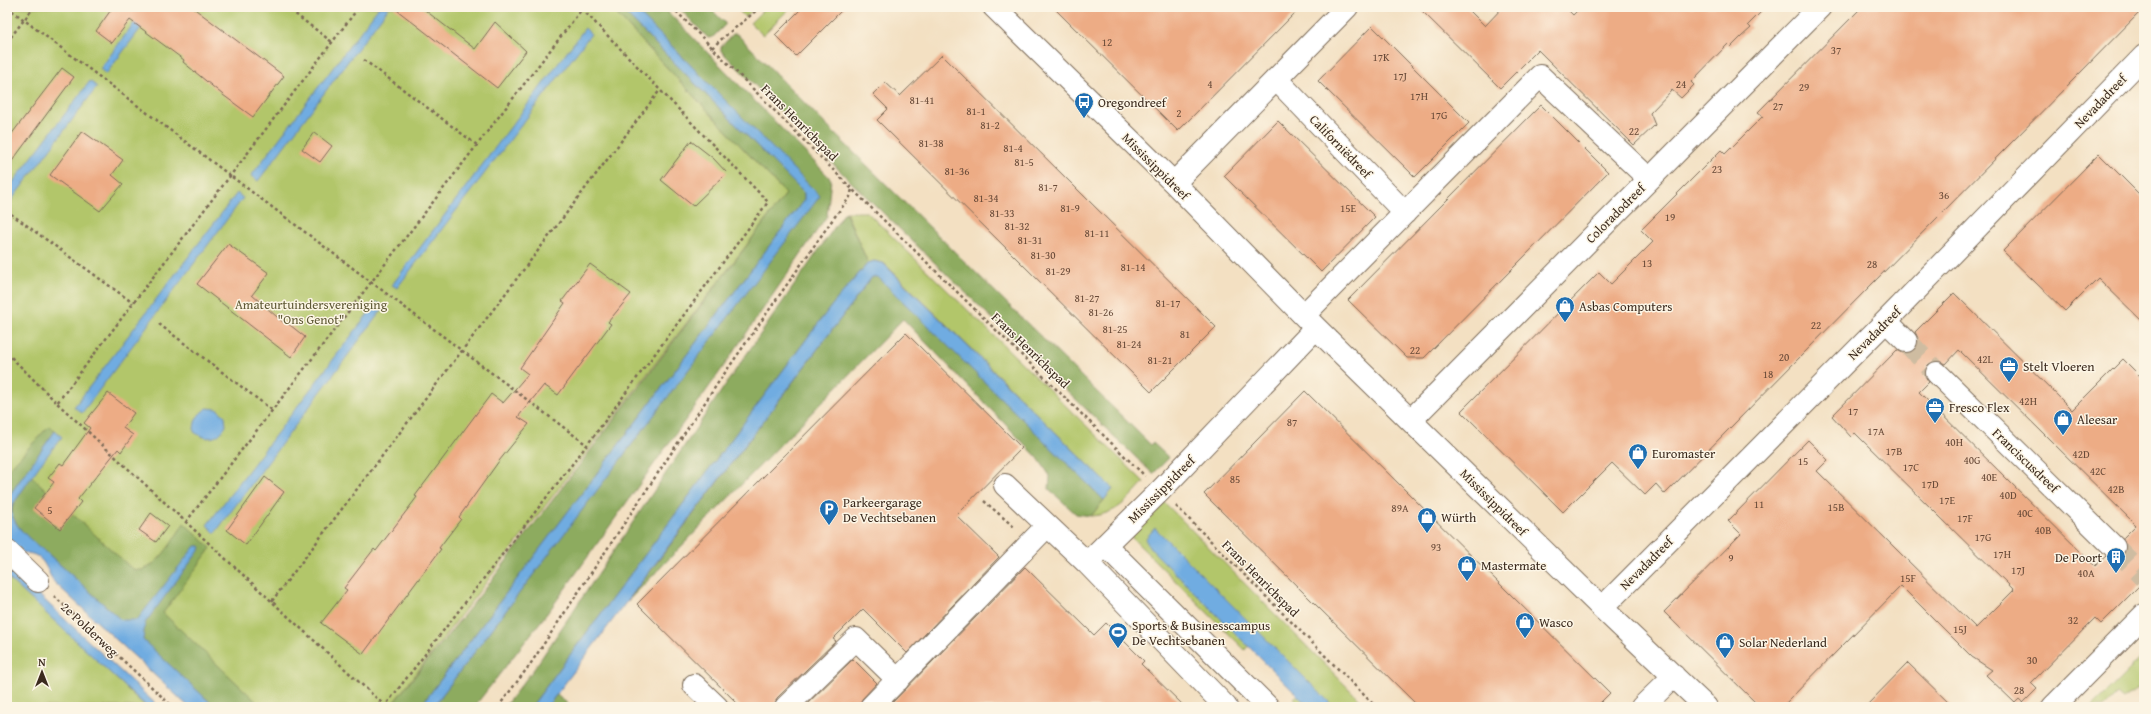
<svg xmlns="http://www.w3.org/2000/svg" width="2151" height="714" viewBox="0 0 2151 714" font-family="'Gentium Book Plus',serif">
<style>
.green{fill:#b2c66a;stroke:#767844}
.forest{fill:#8dab5e;stroke:#646a3e}
.water{fill:#6face1;stroke:#556b80}
.building{fill:#edac85;fill-rule:evenodd}
.lines{fill:none;stroke-linecap:round;stroke-linejoin:round}
.minor-tunnel{stroke:#cebca1;stroke-width:22;stroke-dasharray:22 11;stroke-linecap:butt}
.minor-casing{stroke:#7b6a57;stroke-width:24}
.path{stroke:#7b6a57;stroke-width:2.5;stroke-dasharray:3 3;stroke-linecap:butt}
.minor{stroke:#fff;stroke-width:22}
.labels{text-anchor:middle;stroke-width:3;stroke-linejoin:round;paint-order:stroke}
.number-label{font-size:11px;fill:#684a38}
.street-label{font-size:13px;fill:#3b2a1e;stroke:#fcf5e5}
.poi-label{font-size:13px;fill:#3b2a1e;stroke:#fcf5e5;text-anchor:start}
.park-label{font-size:13px;fill:#5f5935;stroke:#fcf5e5}
</style>
<rect width="100%" height="100%" fill="#fcf5e5"/>
<filter id="ink" filterUnits="userSpaceOnUse"><feTurbulence type="fractalNoise" baseFrequency=".025" numOctaves="2"/><feDisplacementMap in="SourceGraphic" scale="8" xChannelSelector="R" yChannelSelector="G"/><feConvolveMatrix kernelMatrix="1 2 1 2 8 2 1 2 1" color-interpolation-filters="sRGB"/></filter>
<filter id="wash" filterUnits="userSpaceOnUse"><feTurbulence type="fractalNoise" baseFrequency=".012" numOctaves="4" result="noise"/><feDisplacementMap in="SourceGraphic" scale="16" xChannelSelector="R" yChannelSelector="G"/><feGaussianBlur stdDeviation="0.9" result="paint"/><feColorMatrix in="noise" values="0 0 0 0 0 0 0 0 0 0 0 0 0 0 0 0 0 1.4 0 .05"/><feComposite in="paint" operator="in"/></filter>
<g filter="url(#wash)">
<rect width="100%" height="100%" fill="#f3e0c2"/>
<path class="green" d="M 7,7 L 610,7 L 786,194 L 390,707 L 220,707 L 7,508 Z
M 735,7 L 756,7 L 745,17 Z
M 766,7 L 791,7 L 763,35 L 750,23 Z
M 846,212 L 867,212 L 1144,482 C 1127,500 1118,514 1091,516 L 1113,489 L 884,263 L 874,261 L 868,263 Z
M 1164,502 L 1367,707 L 1334,707 L 1156,529 L 1248,646 L 1245,650 L 1131,537 Z
M 7,577 L 73,637 L 146,707 L 7,707 Z
M 2144,655 L 2144,684 L 2123,699 L 2117,694 L 2104,707 L 2092,707 Z
M 1297,695 L 1309,707 L 1302,707 L 1293,698 Z"/>
<path class="forest" d="M 610,7 L 619,7 L 804,193 L 804,200 L 420,707 L 390,707 L 484,590 L 786,194 Z
M 633,7 L 663,7 L 831,179 L 827,216 L 719,373 L 552,607 L 474,707 L 433,707 L 819,196 Z
M 678,7 L 709,7 L 725,23 L 725,25 L 713,37 L 708,38 Z
M 733,34 L 737,34 L 833,132 L 1151,445 L 1153,443 L 1169,458 L 1153,474 L 847,178 L 721,51 L 721,47 Z
M 845,212 L 868,263 L 832,305 L 531,707 L 504,707 L 534,669 L 728,381 Z
M 878,276 L 1104,500 L 1091,516 L 1076,514 L 1049,489 L 1050,476 L 1038,458 L 903,319 L 628,601 L 872,277 Z
M 49,426 L 55,431 L 11,493 L 7,494 L 7,471 Z
M 31,476 L 129,566 C 131,568 135,570 137,570 C 155,573 176,536 184,523 L 211,548 L 163,613 L 262,707 L 215,707 L 46,552 C 35,545 6,521 13,506 C 17,496 25,486 31,476 Z
M 557,694 L 571,707 L 547,707 Z"/>
<path class="water" d="M 146,7 L 157,7 L 106,74 L 100,69 Z
M 379,7 L 389,7 L 258,181 L 251,176 Z
M 619,7 L 633,7 L 820,196 L 433,707 L 420,707 L 804,200 L 804,193 Z
M 585,28 L 591,34 L 397,288 L 392,285 Z
M 90,81 L 97,87 L 7,206 L 7,190 Z
M 237,193 L 243,198 L 82,413 L 74,407 Z
M 874,261 L 883,263 L 1113,489 L 1104,500 L 878,277 L 872,277 L 547,707 L 531,707 L 832,305 L 868,263 Z
M 377,302 L 384,307 L 215,533 L 207,525 Z
M 207,408 L 217,409 L 225,416 L 226,426 C 217,440 208,441 194,432 C 194,420 197,415 207,408 Z
M 55,431 L 62,437 C 47,455 33,474 20,494 C 18,498 13,503 12,507 C 8,523 35,544 46,552 L 121,620 L 137,620 L 195,546 L 200,546 L 201,548 L 145,623 L 143,640 L 215,707 L 189,707 L 53,581 C 45,566 43,553 24,553 L 7,538 L 7,494 L 11,493 Z
M 1155,528 L 1334,707 L 1309,707 L 1150,548 L 1145,539 Z
M 7,565 L 159,707 L 147,707 L 7,577 Z"/>
<g id="blocks">
<path class="building" d="M 113,7 L 192,7 L 284,76 L 253,117 L 223,95 L 183,62 L 184,60 L 130,20 L 112,43 L 96,31 Z
M 393,7 L 421,7 L 475,49 L 495,22 L 526,51 L 497,88 Z
M 803,7 L 845,7 L 796,56 L 775,35 Z
M 1053,7 L 1301,7 L 1178,131 Z
M 1418,7 L 1466,7 L 1485,26 L 1503,7 L 1565,7 L 1573,15 L 1581,7 L 1766,7 L 1748,25 L 1751,28 L 1741,37 L 1731,47 L 1728,44 L 1691,82 L 1694,85 L 1681,98 L 1672,90 L 1650,113 L 1655,125 L 1634,145 L 1538,50 L 1500,88 Z
M 1862,7 L 2144,8 L 1665,494 L 1656,484 L 1645,495 L 1612,463 L 1563,512 L 1461,411 L 1599,272 L 1611,284 L 1653,242 L 1641,230 L 1721,150 L 1725,154 L 1763,116 L 1758,112 Z
M 1372,26 L 1469,123 L 1415,177 L 1318,81 Z
M 942,55 L 1216,327 L 1151,392 L 877,120 L 888,109 L 873,94 L 885,82 L 900,96 Z
M 62,68 L 74,77 L 7,168 L 7,140 Z
M 1541,105 L 1608,172 L 1424,358 L 1407,358 L 1348,300 Z
M 1278,121 L 1375,217 L 1321,272 L 1224,176 Z
M 82,131 L 123,160 L 112,175 L 123,184 L 100,211 L 50,175 Z
M 314,132 L 332,146 L 320,162 L 302,149 Z
M 691,141 L 713,158 L 727,173 L 693,206 L 661,180 Z
M 2099,154 L 2144,199 L 2144,323 L 2098,278 L 2065,311 L 2003,251 Z
M 228,244 L 269,273 L 252,295 L 284,323 L 285,321 L 305,337 L 291,357 L 197,284 Z
M 590,264 L 631,294 L 608,322 L 611,324 L 558,395 L 544,385 L 518,417 L 529,424 L 499,461 L 459,517 L 461,519 L 439,548 L 441,549 L 363,654 L 321,623 L 347,590 L 344,588 L 374,549 L 376,551 L 417,497 L 415,496 L 491,394 L 503,403 L 528,374 L 520,368 L 565,303 L 562,301 Z
M 1954,293 L 2072,410 L 2123,359 L 2144,380 L 2144,581 L 2101,624 L 2095,618 L 2031,683 L 2037,689 L 2023,703 L 2019,699 L 2015,703 L 1986,675 L 1992,670 L 1972,657 L 1901,586 L 1782,707 L 1760,707 L 1664,612 L 1741,534 L 1728,521 L 1808,440 L 1828,460 L 1817,471 L 1976,628 L 2014,590 L 1855,433 L 1851,437 L 1832,416 L 1897,350 L 1903,353 L 1909,353 L 1915,350 L 1918,338 L 1915,332 ZM 1959,350 L 2136,525 L 2123,538 L 2126,550 L 2123,556 L 2117,559 L 2106,556 L 2095,566 L 1919,392 L 1929,382 L 1925,376 L 1928,365 L 1934,361 L 1940,361 L 1946,364 Z
M 906,333 L 1022,448 L 956,515 L 999,557 L 907,653 L 863,609 L 833,639 L 836,641 L 777,698 L 774,707 L 741,707 L 637,604 Z
M 1305,391 L 1610,693 L 1596,707 L 1419,707 L 1204,494 Z
M 108,393 L 134,413 L 123,428 L 133,435 L 121,452 L 118,449 L 78,499 L 81,502 L 60,529 L 34,508 L 54,482 L 48,478 L 60,463 L 63,465 L 90,428 L 84,423 Z
M 265,477 L 284,492 L 246,545 L 227,530 Z
M 151,513 L 168,526 L 156,542 L 139,530 Z
M 1025,567 L 1094,635 L 1106,623 L 1144,661 L 1141,664 L 1185,707 L 888,707 Z
M 853,659 L 877,683 L 862,699 L 859,707 L 804,707 Z
M 1908,663 L 1953,707 L 1865,707 Z"/>
</g>
</g>
<g filter="url(#ink)">
<use href="#blocks" fill-opacity="0" stroke="#7b6a57" stroke-width="1"/>
<g class="lines">
<path class="minor-tunnel" d="M 1906,341 L 1937,373
M 2114,547 L 2144,577"/>
<defs>
<path id="minor" d="M 994,7 L 1174,183 L 1316,328 L 1602,608 L 1706,707
M 1276,79 L 1405,213
M 1174,183 L 1347,7
M 1304,315 L 1540,76 L 1649,179
M 1886,321 L 1906,341
M 1937,373 L 2114,547
M 1411,420 L 1820,7
M 1005,485 L 1087,563 L 1226,707
M 1105,545 L 1268,707
M 7,551 L 38,581
M 1087,563 L 1160,491 L 1316,328
M 1602,608 L 1886,321 L 2144,56
M 694,685 L 717,707
M 786,707 L 856,639 L 898,680
M 871,707 L 1047,526
M 1642,707 L 1674,676
M 2053,707 L 2144,615"/>
</defs>
<use href="#minor" class="minor-casing"/>
<path class="path" d="M 7,7 L 587,445 L 385,706 L 57,403
M 286,7 L 332,42
M 672,7 L 852,189 L 1145,476
M 7,42 L 34,7
M 712,48 C 727,33 744,22 760,7
M 364,60 L 477,145
M 11,214 L 133,303
M 159,324 L 272,410
M 7,353 L 57,403 L 359,7
M 984,501 L 1014,527
M 1176,506 L 1376,707
M 186,522 L 582,9 L 768,202 L 587,445
M 54,596 L 173,707
M 272,601 L 660,90
M 498,707 L 529,666 L 722,377 L 833,219 L 850,197 L 852,189"/>
<use href="#minor" class="minor"/>
</g>
</g>
<defs>
<symbol id="bus-pin" viewBox="-11 -11 22 30"><path d="M0 17L-7.5 6A9.5 9.5 0 1 1 7.5 6Z" fill="#1f6fb2" stroke="#fcf5e5"/><path d="M-5-6H5V4H4V6H2V4H-2V6H-4V4H-5ZM-3.5-4V0h7V-4ZM-3.5 1.2v1.5H-2V1.2ZM2 1.2v1.5H3.5V1.2Z" fill="#fff"/></symbol>
<symbol id="shop-pin" viewBox="-11 -11 22 30"><path d="M0 17L-7.5 6A9.5 9.5 0 1 1 7.5 6Z" fill="#1f6fb2" stroke="#fcf5e5"/><path d="M-5-2.5h2.3a2.7 3.5 0 0 1 5.4 0H5L5.5 6h-11ZM-1.5-2.5h3a1.5 2.3 0 0 0-3 0Z" fill="#fff"/></symbol>
<symbol id="office-pin" viewBox="-11 -11 22 30"><path d="M0 17L-7.5 6A9.5 9.5 0 1 1 7.5 6Z" fill="#1f6fb2" stroke="#fcf5e5"/><path d="M-6-3h4V-5.5h4V-3h4V5H-6ZM-1-4.5V-3h2v-1.5ZM-6 0V1H6V0Z" fill="#fff"/></symbol>
<symbol id="parking-pin" viewBox="-11 -11 22 30"><path d="M0 17L-7.5 6A9.5 9.5 0 1 1 7.5 6Z" fill="#1f6fb2" stroke="#fcf5e5"/><path d="M-3.5-5.5H1a3.5 3.5 0 0 1 0 7H-1V5.5H-3.5ZM-1-3.4V-.6H.8a1.4 1.4 0 0 0 0-2.8Z" fill="#fff"/></symbol>
<symbol id="building-pin" viewBox="-11 -11 22 30"><path d="M0 17L-7.5 6A9.5 9.5 0 1 1 7.5 6Z" fill="#1f6fb2" stroke="#fcf5e5"/><path d="M-4-6H4V6H1V3H-1V6H-4ZM-2.5-4.3h1.7v1.8h-1.7ZM.8-4.3h1.7v1.8H.8ZM-2.5-1h1.7V.8h-1.7ZM.8-1h1.7V.8H.8Z" fill="#fff"/></symbol>
<symbol id="stadium-pin" viewBox="-11 -11 22 30"><path d="M0 17L-7.5 6A9.5 9.5 0 1 1 7.5 6Z" fill="#1f6fb2" stroke="#fcf5e5"/><path d="M0-5a6.5 5 0 1 0 0 10a6.5 5 0 1 0 0-10ZM-3.5-1.8h7v3.6h-7Z" fill="#fff"/></symbol>
</defs>
<g fill-rule="evenodd">
<use href="#bus-pin" x="1073" y="91" width="22" height="30"/>
<use href="#shop-pin" x="1554" y="295" width="22" height="30"/>
<use href="#office-pin" x="1998" y="355" width="22" height="30"/>
<use href="#office-pin" x="1924" y="396" width="22" height="30"/>
<use href="#shop-pin" x="2052" y="408" width="22" height="30"/>
<use href="#shop-pin" x="1627" y="442" width="22" height="30"/>
<use href="#parking-pin" x="818" y="498" width="22" height="30"/>
<use href="#shop-pin" x="1416" y="506" width="22" height="30"/>
<use href="#building-pin" x="2105" y="546" width="22" height="30"/>
<use href="#shop-pin" x="1456" y="554" width="22" height="30"/>
<use href="#shop-pin" x="1514" y="611" width="22" height="30"/>
<use href="#stadium-pin" x="1107" y="621" width="22" height="30"/>
<use href="#shop-pin" x="1714" y="631" width="22" height="30"/>
</g>
<g class="labels">
<g class="number-label">
<text x="1107" y="46">12</text>
<text x="1836" y="54">37</text>
<text x="1381" y="61">17K</text>
<text x="1400" y="80">17J</text>
<text x="1210" y="88">4</text>
<text x="1681" y="88">24</text>
<text x="1804" y="91">29</text>
<text x="1419" y="100">17H</text>
<text x="922" y="104">81-41</text>
<text x="1778" y="110">27</text>
<text x="976" y="115">81-1</text>
<text x="1179" y="117">2</text>
<text x="1439" y="119">17G</text>
<text x="990" y="129">81-2</text>
<text x="1634" y="135">22</text>
<text x="931" y="147">81-38</text>
<text x="1013" y="152">81-4</text>
<text x="1024" y="166">81-5</text>
<text x="1717" y="173">23</text>
<text x="957" y="175">81-36</text>
<text x="1048" y="191">81-7</text>
<text x="1944" y="199">36</text>
<text x="986" y="202">81-34</text>
<text x="1070" y="212">81-9</text>
<text x="1348" y="212">15E</text>
<text x="1002" y="217">81-33</text>
<text x="1670" y="221">19</text>
<text x="1017" y="230">81-32</text>
<text x="1097" y="237">81-11</text>
<text x="1030" y="244">81-31</text>
<text x="1043" y="259">81-30</text>
<text x="1647" y="267">13</text>
<text x="1872" y="268">28</text>
<text x="1133" y="271">81-14</text>
<text x="1058" y="275">81-29</text>
<text x="1087" y="302">81-27</text>
<text x="1168" y="307">81-17</text>
<text x="1101" y="316">81-26</text>
<text x="1816" y="329">22</text>
<text x="1115" y="333">81-25</text>
<text x="1185" y="338">81</text>
<text x="1129" y="348">81-24</text>
<text x="1415" y="354">22</text>
<text x="1784" y="361">20</text>
<text x="1985" y="363">42L</text>
<text x="1160" y="364">81-21</text>
<text x="1768" y="378">18</text>
<text x="2028" y="405">42H</text>
<text x="1853" y="415">17</text>
<text x="1292" y="426">87</text>
<text x="1876" y="435">17A</text>
<text x="1954" y="446">40H</text>
<text x="1894" y="455">17B</text>
<text x="2081" y="458">42D</text>
<text x="1972" y="464">40G</text>
<text x="1803" y="465">15</text>
<text x="1911" y="471">17C</text>
<text x="2098" y="475">42C</text>
<text x="1989" y="481">40E</text>
<text x="1235" y="483">85</text>
<text x="1930" y="488">17D</text>
<text x="2116" y="493">42B</text>
<text x="2008" y="499">40D</text>
<text x="1947" y="504">17E</text>
<text x="1759" y="508">11</text>
<text x="1836" y="511">15B</text>
<text x="1400" y="512">89A</text>
<text x="50" y="514">5</text>
<text x="2025" y="517">40C</text>
<text x="1965" y="522">17F</text>
<text x="2043" y="534">40B</text>
<text x="1983" y="541">17G</text>
<text x="1436" y="551">93</text>
<text x="2002" y="558">17H</text>
<text x="1731" y="562">9</text>
<text x="2018" y="574">17J</text>
<text x="2086" y="577">40A</text>
<text x="1908" y="582">15F</text>
<text x="2073" y="624">32</text>
<text x="1960" y="633">15J</text>
<text x="2032" y="664">30</text>
<text x="2019" y="694">28</text>
</g>
<g class="street-label">
<text transform="translate(2100 101) rotate(-46)" y="5">Nevadadreef</text>
<text transform="translate(800 122) rotate(45)" y="5">Frans Henrichspad</text>
<text transform="translate(1341 146) rotate(46)" y="5">Californiëdreef</text>
<text transform="translate(1156 166) rotate(45)" y="5">Mississippidreef</text>
<text transform="translate(1615 213) rotate(-45)" y="5">Coloradodreef</text>
<text transform="translate(1874 333) rotate(-45)" y="5">Nevadadreef</text>
<text transform="translate(1031 350) rotate(44)" y="5">Frans Henrichspad</text>
<text transform="translate(2026 460) rotate(44)" y="5">Franciscusdreef</text>
<text transform="translate(1161 489) rotate(-45)" y="5">Mississippidreef</text>
<text transform="translate(1494 502) rotate(45)" y="5">Mississippidreef</text>
<text transform="translate(1646 563) rotate(-45)" y="5">Nevadadreef</text>
<text transform="translate(1261 578) rotate(45)" y="5">Frans Henrichspad</text>
<text transform="translate(90 629) rotate(43)" y="5">2e Polderweg</text>
</g>
<g class="poi-label">
<text x="1098" y="107">Oregondreef</text>
<text x="1579" y="311">Asbas Computers</text>
<text x="2023" y="371">Stelt Vloeren</text>
<text x="1949" y="412">Fresco Flex</text>
<text x="2077" y="424">Aleesar</text>
<text x="1652" y="458">Euromaster</text>
<text x="843" y="507">Parkeergarage<tspan x="843" dy="15">De Vechtsebanen</tspan></text>
<text x="1441" y="522">Würth</text>
<text x="2102" y="562" text-anchor="end">De Poort</text>
<text x="1481" y="570">Mastermate</text>
<text x="1539" y="627">Wasco</text>
<text x="1132" y="630">Sports &amp; Businesscampus<tspan x="1132" dy="15">De Vechtsebanen</tspan></text>
<text x="1739" y="647">Solar Nederland</text>
</g>
<g class="park-label">
<text x="311" y="309">Amateurtuindersvereniging<tspan x="311" dy="15">"Ons Genot"</tspan></text>
</g>
</g>
<rect width="2151" height="714" fill="none" stroke="#fcf5e5" stroke-width="24"/>
<g transform="translate(42 672)" stroke="#fcf5e5" stroke-width="3" paint-order="stroke">
<path d="M0-3L7 15L0 10L-7 15Z" fill="#3b2a1e"/>
<text y="-6" font-size="11" font-weight="bold" text-anchor="middle" fill="#3b2a1e">N</text>
</g>
</svg>
